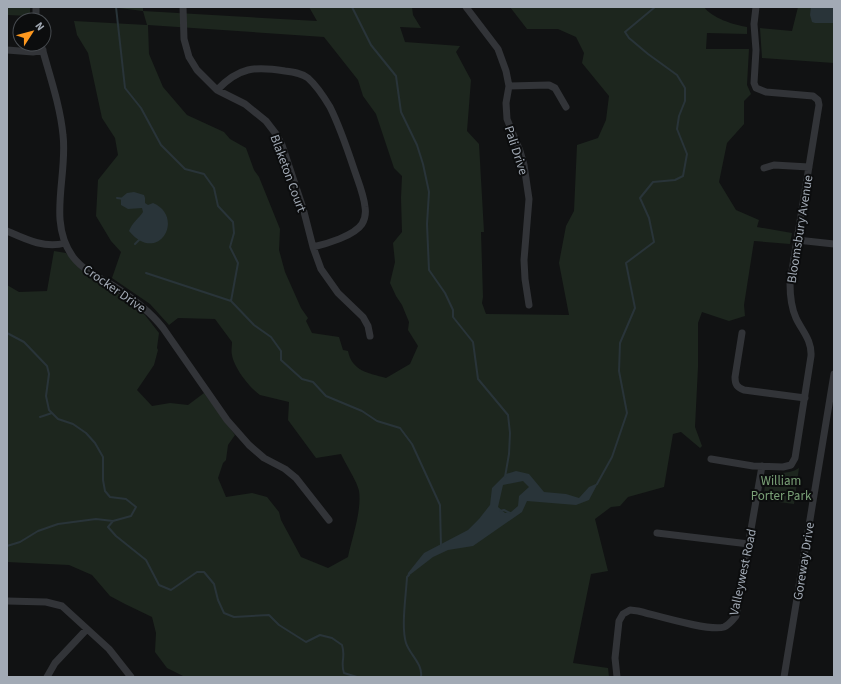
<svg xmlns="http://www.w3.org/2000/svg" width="841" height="684" viewBox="0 0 841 684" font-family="'Source Sans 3',sans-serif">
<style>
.green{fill:#1d261e;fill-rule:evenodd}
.water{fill:#293439;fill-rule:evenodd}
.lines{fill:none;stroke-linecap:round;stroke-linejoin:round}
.stream{stroke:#293439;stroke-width:2}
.minor{stroke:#323438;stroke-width:7}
.labels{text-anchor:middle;stroke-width:4;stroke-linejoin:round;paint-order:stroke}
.street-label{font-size:13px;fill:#a2aab5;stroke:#0c0d0e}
.park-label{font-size:13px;fill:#7aa177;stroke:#0c0d0e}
</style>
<rect width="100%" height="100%" fill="#111213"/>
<path class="green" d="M 7,7 L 30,7 L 30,16 L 7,15 Z
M 111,7 L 143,7 L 143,11 L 317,21 L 309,7 L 412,7 L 413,15 L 421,28 L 400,27 L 405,42 L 460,46 L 456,52 L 471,80 L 467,131 L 479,144 L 484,232 L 481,232 L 483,297 L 482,303 L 486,314 L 569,315 L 559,263 L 566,226 L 574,211 L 577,145 L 598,138 L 606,120 L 609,96 L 582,63 L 584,53 L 576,37 L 558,29 L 527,29 L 510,7 L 704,7 C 712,18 734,25 747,27 L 747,34 L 707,33 L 706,49 L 749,49 L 747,85 L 751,94 L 744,101 L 744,124 L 727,143 L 719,182 L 736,210 L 759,220 L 757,227 L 792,233 L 790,244 L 754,241 L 744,305 L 745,316 L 729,321 L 702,312 L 698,323 L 698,367 L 695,427 L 702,446 L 700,448 L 681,432 L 673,434 L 664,487 L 628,497 L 620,506 L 611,507 L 595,519 L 608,571 L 591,574 L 573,663 L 608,668 L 609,677 L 185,677 L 167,668 L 155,652 L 156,633 L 152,617 L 125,604 L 110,596 L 92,575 L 69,565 L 7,562 L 7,285 L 19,292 L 47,291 L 54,251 L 66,253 L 80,269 L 113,290 L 145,315 L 159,333 L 157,348 L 158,350 L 154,365 L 137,390 L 152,406 L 170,403 L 188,405 L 204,393 L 235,435 L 228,445 L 226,460 L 223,463 L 218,478 L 226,497 L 252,493 L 267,497 L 279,512 L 281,520 L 301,557 L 328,568 L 348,557 C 352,538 362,510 359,491 C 358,483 345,463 341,454 L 316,458 L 288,420 L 289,402 L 260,395 C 250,388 234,368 232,355 C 231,351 232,347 232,342 L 215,319 L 178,318 L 169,325 L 150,304 L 112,278 L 121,252 L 111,241 L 96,216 L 98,180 L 118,155 L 115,138 L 102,118 L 88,53 L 77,35 L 74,21 L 147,25 L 143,11 ZM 148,25 L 324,37 L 358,80 L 363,96 L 376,114 L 394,168 L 402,176 L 401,198 L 402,232 L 393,243 L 395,262 L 390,283 L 396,296 L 402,305 L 409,322 L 408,330 L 418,346 L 410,364 L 386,378 C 368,373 352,371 348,351 L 343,350 L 339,337 L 312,333 L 306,321 L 308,318 L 301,308 L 285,272 L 279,250 L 280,229 L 259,177 L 254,170 L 246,148 L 230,139 L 224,132 L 187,115 L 163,87 L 149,54 Z
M 798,7 L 834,7 L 834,63 L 762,58 L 760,28 L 792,31 Z
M 799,468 L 794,504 L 763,500 L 766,478 C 776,470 787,476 799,468 Z"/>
<path class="water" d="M 811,7 L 834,7 L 834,23 L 815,23 L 812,22 L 810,15 Z
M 134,192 L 144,195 L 145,198 L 145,203 L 148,205 L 153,203 C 186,217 158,266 129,231 C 132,223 139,218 143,212 L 142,208 L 128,209 L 121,205 L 121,198 L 127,193 Z
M 516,471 L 529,474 L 544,492 L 566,494 L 579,498 L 589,487 L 598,483 L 589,500 L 576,505 L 527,501 L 522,512 L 473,546 L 448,550 L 433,557 L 407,577 L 408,573 L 424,553 L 468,530 L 479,519 L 490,505 L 492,488 L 506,474 ZM 523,481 L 529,487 L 519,496 L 518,506 L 511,512 L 505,513 L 498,507 L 503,485 Z"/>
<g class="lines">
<path class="stream" d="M 116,7 L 125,88 L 141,108 L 161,145 L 185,169 L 204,174 L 214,188 L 218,206 L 233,222 L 234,233 L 230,247 L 238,263 L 231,301
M 352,7 L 371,45 L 396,76 L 401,112 L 417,145 L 423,164 L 429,192 L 427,224 L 429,270 L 445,293 L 453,310 L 453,317 L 473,342 L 478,379 L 508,415 L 510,433 L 509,454 L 505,477
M 117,198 L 124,199
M 135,244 L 139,240
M 146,273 L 231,301 L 254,325 L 271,337 L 281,351 L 281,360 L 302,379 L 313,382 L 326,396 L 362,411 L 377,421 L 400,428 L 412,444 L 440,505 L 441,547
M 7,333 L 24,342 L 47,366 L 49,374 L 46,396 L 49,410 L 58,419 L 73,424 L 86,433 L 95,443 L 103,457 L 103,480 L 105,491 L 110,497 L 126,499 L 136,507 L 131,516 L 113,521 L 96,519 L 58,524 L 38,531 L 20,542 L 7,546
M 40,417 L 52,413
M 597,484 L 612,457 L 627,413 L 619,371 L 620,343 L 635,308 L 626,263 L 654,242 L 649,218 L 640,198 L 653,182 L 675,180 L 683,176 L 687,154 L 677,129 L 679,116 L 685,101 L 685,88 L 677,75 L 648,54 L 629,38 L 625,32 L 655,7
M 500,511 L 504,510 L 510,513
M 113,521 L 108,527 L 116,536 L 146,560 L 159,585 L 171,590 L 197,572 L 204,572 L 214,584 L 218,600 L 224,613 L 234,617 L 269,615 L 279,625 L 306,642 L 320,635 L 332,638 L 342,645 C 346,657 340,662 344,673 L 357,677
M 409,575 L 407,577 C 406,596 401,627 406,643 C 410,655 423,664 421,677"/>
<path class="minor" d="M 36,7 L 36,20
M 183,7 L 184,39 L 189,57 L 197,70 L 217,90 L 245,104 L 266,121 L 276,134 L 282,145 L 303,208 L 313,247 L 321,269 L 338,293 L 363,317 L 368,326 L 370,336
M 466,7 L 498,49 L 506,71 L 509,86 L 506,103 L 507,119 L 520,151 L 524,165 L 529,199 L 524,260 L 525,279 L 529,305
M 41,44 C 49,74 60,104 63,135 C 68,175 47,222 73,257 C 83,270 98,277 112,285 C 131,297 149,310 163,328 L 227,420 L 249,445 L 264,458 L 285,469 L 296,478 L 329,520
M 7,50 L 33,52 L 43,50
M 509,86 L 549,85 L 555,88 L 566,107
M 217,90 C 239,67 255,66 285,71 C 293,72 301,73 308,78 C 317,86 324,97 330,107 C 340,127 347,148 354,169 C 358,181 364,195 365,207 C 366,213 365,219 362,224 C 354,236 326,244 313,247
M 764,168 L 774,165 L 809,167
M 7,231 C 25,239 45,249 65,243
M 797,240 L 834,244
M 742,333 L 735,377 C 735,385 737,387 744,390 L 805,398
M 711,459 L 753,466 L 783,467 L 791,465 L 795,458 L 811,356 C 812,340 802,331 796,318 C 791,307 790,295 790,283 L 819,105 L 818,100 L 813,96 L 766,92 L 756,88 L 754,83 L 756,50 L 754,24 L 756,7
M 657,533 L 749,544
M 7,601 L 46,602 L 62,606 L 109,649 L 131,677
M 47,677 L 55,663 L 87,629
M 617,677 L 615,658 L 619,621 L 623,614 L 630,610 L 638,611 C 655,615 710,632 724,627 C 729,625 732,621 736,616 L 762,466
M 784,677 L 834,374"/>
</g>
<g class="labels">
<g class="street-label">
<text transform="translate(517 150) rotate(72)" y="5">Pali Drive</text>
<text transform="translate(289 173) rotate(70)" y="5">Blaketon Court</text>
<text transform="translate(799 229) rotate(-81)" y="5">Bloomsbury Avenue</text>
<text transform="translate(115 288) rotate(35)" y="5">Crocker Drive</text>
<text transform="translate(803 561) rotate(-81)" y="5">Goreway Drive</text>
<text transform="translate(742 572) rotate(-78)" y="5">Valleywest Road</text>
</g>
<g class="park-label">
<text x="781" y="485">William<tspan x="781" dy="15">Porter Park</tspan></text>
</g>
</g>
<rect width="841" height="684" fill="none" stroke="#a2aab5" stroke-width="16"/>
<g transform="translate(32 32) rotate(54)"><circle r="19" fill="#0c0d0e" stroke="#484c51"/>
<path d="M0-3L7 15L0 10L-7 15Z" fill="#fe981f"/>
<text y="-6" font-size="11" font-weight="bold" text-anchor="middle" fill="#a2aab5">N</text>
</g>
</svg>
